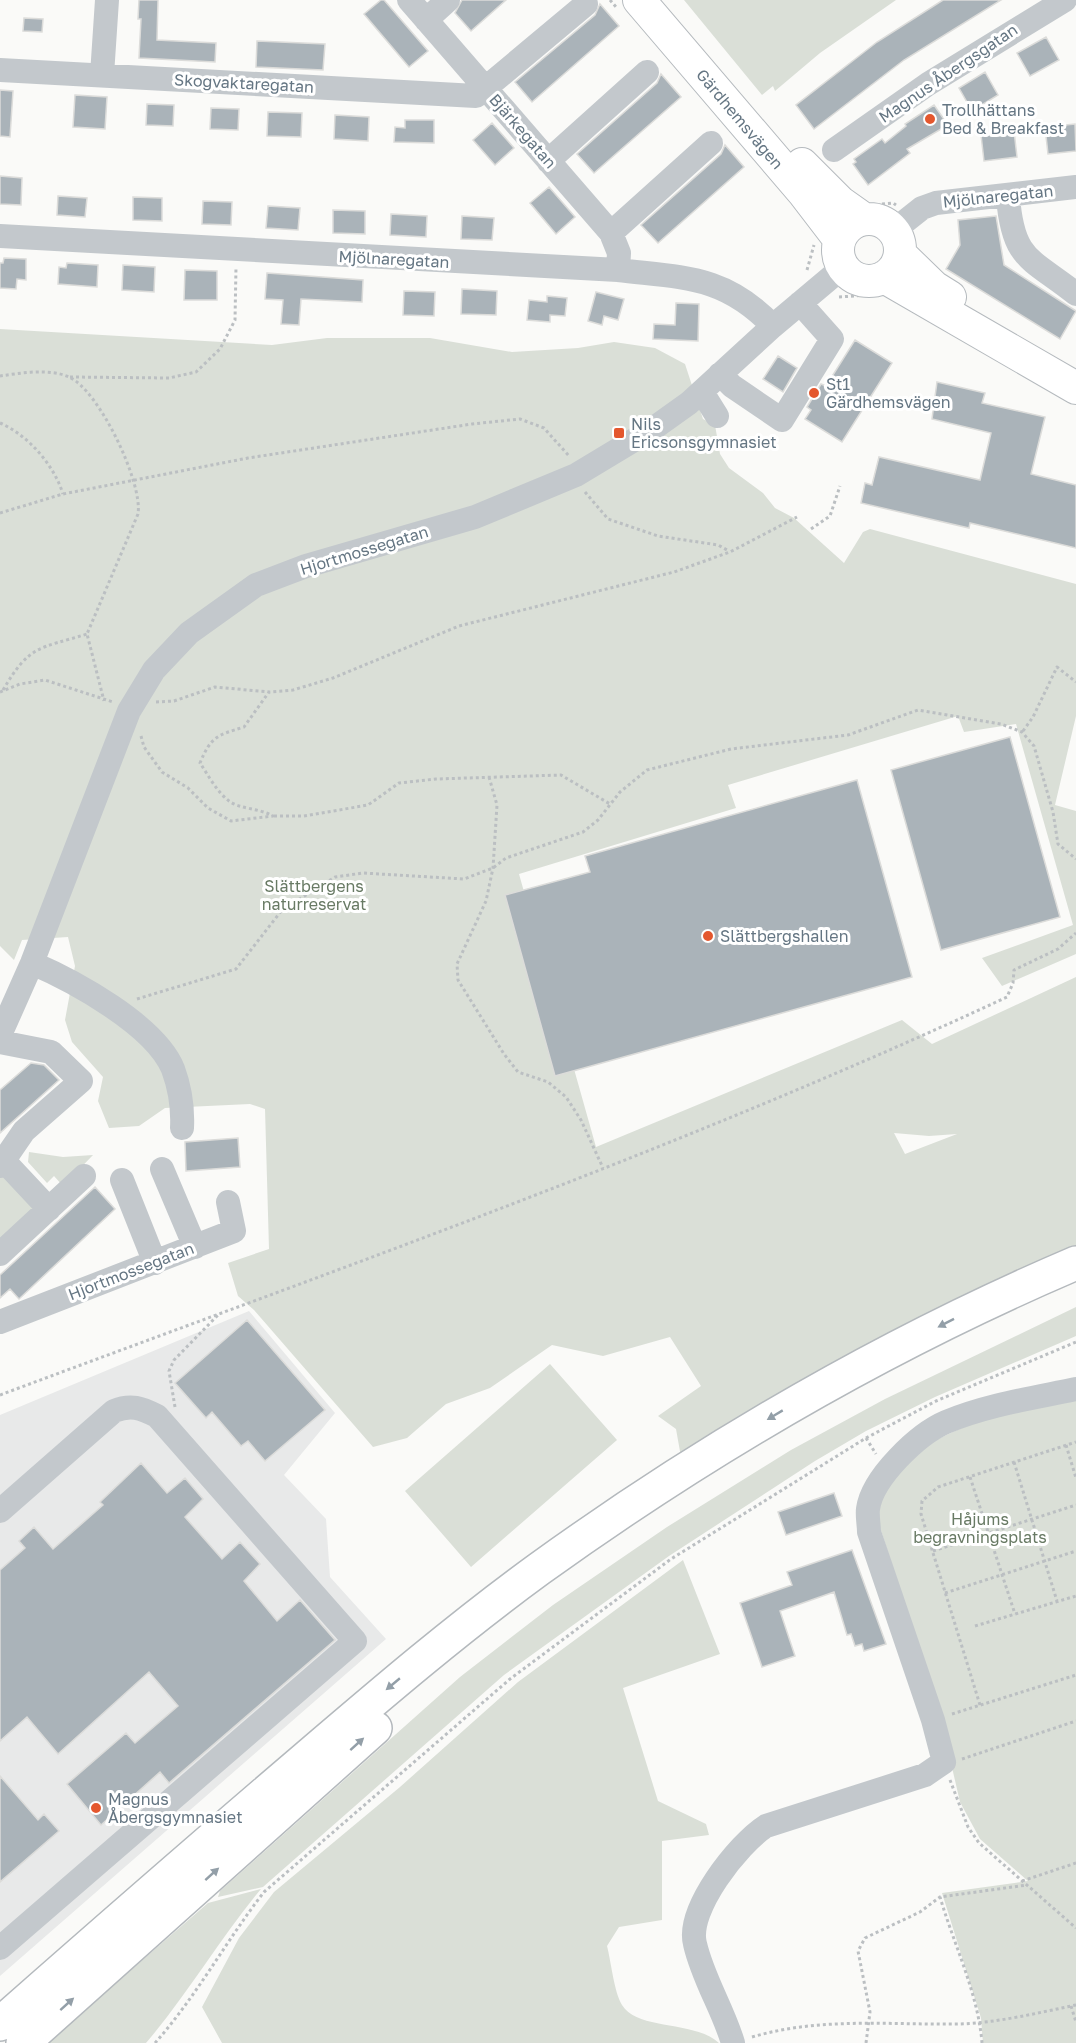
<svg xmlns="http://www.w3.org/2000/svg" width="1076" height="2043" viewBox="0 0 1076 2043" font-family="'Golos Text',sans-serif">
<style>
.built{fill:#e8e9e9}
.green{fill:#dadfd7;fill-rule:evenodd}
.building{fill:#aab3b9;stroke:#dcdcda;stroke-width:1.5}
.lines{fill:none;stroke-linecap:round;stroke-linejoin:round}
.major-casing{stroke:#b5babe;stroke-width:34}
.highway-casing{stroke:#b4b9bd;stroke-width:36}
.path{stroke:#bbbfc2;stroke-width:3;stroke-dasharray:3 3;stroke-linecap:butt}
.minor{stroke:#c3c8cc;stroke-width:24}
.major{stroke:#fff;stroke-width:32}
.highway{stroke:#fff;stroke-width:33}
.oneway{fill:#939fa8}
.poi-dot{fill:#e4572e;stroke:#fff;stroke-width:2}
.labels{text-anchor:middle;stroke-width:6;stroke-linejoin:round;paint-order:stroke}
.street-label{font-size:16px;fill:#657683;stroke:#fff}
.poi-label{font-size:16px;fill:#657683;stroke:#fff;text-anchor:start}
.park-label{font-size:16px;fill:#687a64;stroke:#fff}
</style>
<rect width="100%" height="100%" fill="#fafaf8"/>
<path class="built" d="M 249,1311 L 335,1413 L 284,1475 L 326,1519 L 330,1577 L 386,1639 L 0,1976 L 0,1415 Z"/>
<path class="green" d="M 684,0 L 896,0 L 820,53 L 775,91 L 773,86 L 762,95 Z
M 0,329 L 272,345 L 327,338 L 430,338 L 512,352 L 578,348 L 614,342 L 655,348 L 685,364 L 703,419 L 715,425 L 720,454 L 729,468 L 763,493 L 775,508 L 794,518 L 844,563 L 863,532 L 870,529 L 1076,584 L 1076,716 L 1055,805 L 1076,811 L 1076,954 L 1002,986 L 982,958 L 1073,925 L 1016,724 L 964,732 L 958,716 L 728,785 L 736,808 L 519,874 L 596,1147 L 902,1020 L 932,1044 L 1076,977 L 1076,1249 L 879,1340 L 763,1403 L 681,1457 L 676,1429 L 658,1416 L 701,1386 L 670,1337 L 603,1356 L 552,1345 L 490,1388 L 446,1404 L 407,1438 L 373,1447 L 254,1310 L 238,1296 L 228,1263 L 269,1249 L 265,1109 L 250,1104 L 165,1108 L 139,1126 L 109,1128 L 98,1101 L 103,1077 L 72,1042 L 65,1020 L 75,966 L 68,937 L 22,940 L 14,960 L 0,946 ZM 894,1133 L 929,1136 L 957,1134 L 905,1154 Z
M 29,1152 L 63,1157 L 93,1155 L 63,1186 L 54,1176 L 47,1183 L 28,1162 Z
M 0,1174 L 39,1206 L 0,1243 Z
M 1076,1307 L 1076,1336 L 935,1397 L 866,1431 L 815,1461 L 669,1556 L 504,1675 L 263,1887 L 218,1897 L 220,1891 L 460,1677 L 553,1605 L 667,1527 L 791,1450 L 885,1399 Z
M 550,1364 L 617,1440 L 471,1567 L 405,1491 Z
M 1076,1398 L 1076,2043 L 983,2043 L 981,2018 L 942,1893 L 1028,1881 L 980,1839 L 960,1802 L 938,1707 L 876,1515 C 898,1428 1002,1415 1076,1398 Z
M 683,1560 L 720,1654 L 623,1688 L 658,1801 L 706,1824 L 709,1835 L 662,1841 L 662,1920 L 619,1927 L 607,1946 C 611,1961 614,1992 622,2005 C 638,2031 694,2020 719,2043 L 222,2043 L 202,2007 L 239,1938 L 274,1892 L 400,1787 L 518,1682 Z
M 261,1889 C 220,1938 188,1994 146,2043 L 47,2043 L 208,1903 Z"/>
<path class="building" d="M 139,0 L 158,0 L 157,40 L 216,43 L 215,62 L 139,58 L 141,19 L 138,19 Z
M 381,0 L 384,0 L 428,51 L 409,67 L 364,14 Z
M 462,0 L 506,0 L 471,31 L 455,13 Z
M 943,0 L 1001,0 L 904,60 L 814,129 L 796,105 L 877,42 Z
M 600,4 L 619,26 L 532,102 L 515,82 L 595,15 Z
M 24,18 L 43,19 L 42,32 L 23,31 Z
M 1046,37 L 1059,60 L 1030,76 L 1017,53 Z
M 257,41 L 325,44 L 323,70 L 256,67 Z
M 985,72 L 998,95 L 972,111 L 959,88 Z
M 661,74 L 681,97 L 594,173 L 577,154 L 657,83 Z
M 0,90 L 13,91 L 10,137 L 0,136 Z
M 75,95 L 107,97 L 105,129 L 73,127 Z
M 147,104 L 174,105 L 173,126 L 146,125 Z
M 934,105 L 948,125 L 907,149 L 910,153 L 868,185 L 853,164 L 856,162 L 854,159 L 882,139 L 885,143 L 906,126 L 905,124 Z
M 211,108 L 239,109 L 238,130 L 210,129 Z
M 268,112 L 302,113 L 301,137 L 267,136 Z
M 335,115 L 369,117 L 368,141 L 334,139 Z
M 405,120 L 434,120 L 434,143 L 394,142 L 395,127 L 405,128 Z
M 492,123 L 514,148 L 495,165 L 473,140 Z
M 1075,124 L 1076,151 L 1048,154 L 1045,127 Z
M 1014,131 L 1017,157 L 984,161 L 981,135 Z
M 725,145 L 744,167 L 658,243 L 641,225 L 721,154 Z
M 0,176 L 22,178 L 21,205 L 0,204 Z
M 549,187 L 575,217 L 556,234 L 530,203 Z
M 58,196 L 87,198 L 85,217 L 57,215 Z
M 133,197 L 162,198 L 162,221 L 133,220 Z
M 203,201 L 232,202 L 231,225 L 202,224 Z
M 268,206 L 300,208 L 298,230 L 266,228 Z
M 333,210 L 365,211 L 365,234 L 333,233 Z
M 391,214 L 427,216 L 426,237 L 390,235 Z
M 462,216 L 494,218 L 492,240 L 461,239 Z
M 996,216 L 1004,265 L 1076,311 L 1060,339 L 946,269 L 960,245 L 958,220 Z
M 4,258 L 26,259 L 26,280 L 17,279 L 16,289 L 0,288 L 0,263 L 3,263 Z
M 67,263 L 98,265 L 97,287 L 58,284 L 59,267 L 66,268 Z
M 123,265 L 155,267 L 154,292 L 122,290 Z
M 185,270 L 217,271 L 217,300 L 184,300 Z
M 267,273 L 363,280 L 362,302 L 301,299 L 299,325 L 281,324 L 283,300 L 265,299 Z
M 462,289 L 497,291 L 496,315 L 461,314 Z
M 404,291 L 435,292 L 434,316 L 403,315 Z
M 596,292 L 624,299 L 618,320 L 604,316 L 602,325 L 588,321 Z
M 547,296 L 567,298 L 565,316 L 550,315 L 550,322 L 527,320 L 529,300 L 547,302 Z
M 676,303 L 699,304 L 698,341 L 653,339 L 654,324 L 675,325 Z
M 855,340 L 892,363 L 842,442 L 805,419 L 811,410 L 807,407 L 821,384 L 826,386 Z
M 778,356 L 797,368 L 783,392 L 763,379 Z
M 937,382 L 985,393 L 982,403 L 1045,417 L 1031,474 L 1076,485 L 1076,548 L 970,523 L 969,528 L 861,503 L 865,483 L 872,485 L 879,457 L 980,480 L 991,433 L 932,419 Z
M 1010,737 L 1060,917 L 941,950 L 891,770 Z
M 857,780 L 912,977 L 555,1076 L 505,895 L 590,872 L 585,856 Z
M 31,1063 L 44,1065 L 59,1080 L 0,1133 L 0,1090 Z
M 238,1138 L 240,1167 L 186,1171 L 185,1142 Z
M 95,1187 L 115,1209 L 19,1299 L 10,1289 L 0,1298 L 0,1275 Z
M 247,1320 L 325,1410 L 265,1461 L 248,1441 L 241,1446 L 212,1412 L 206,1418 L 175,1383 Z
M 141,1463 L 167,1493 L 185,1478 L 203,1499 L 185,1517 L 222,1559 L 240,1542 L 260,1564 L 244,1581 L 277,1621 L 300,1600 L 335,1640 L 169,1783 L 160,1772 L 101,1825 L 67,1784 L 126,1733 L 135,1743 L 178,1706 L 149,1672 L 58,1754 L 27,1717 L 0,1741 L 0,1570 L 25,1548 L 19,1541 L 34,1527 L 53,1549 L 103,1505 L 100,1502 Z
M 834,1493 L 842,1516 L 786,1535 L 778,1512 Z
M 852,1550 L 886,1644 L 864,1651 L 862,1644 L 855,1646 L 851,1634 L 847,1635 L 834,1592 L 780,1611 L 795,1656 L 762,1667 L 740,1603 L 792,1585 L 787,1572 Z
M 0,1776 L 38,1820 L 44,1814 L 59,1831 L 0,1882 Z"/>
<g class="lines">
<defs>
<path id="major" d="M 639,0 L 803,192 L 839,239
M 802,164 L 840,202 L 864,219
M838 250a31 31 0 1 1 62 0a31 31 0 1 1-62 0Z
M 900,254 L 934,287 L 950,297
M 884,277 L 1076,388"/>
<path id="highway" d="M 0,2024 C 101,1935 203,1846 306,1758 C 382,1693 458,1628 539,1569 C 707,1448 886,1344 1076,1263
M 23,2043 L 375,1728"/>
</defs>
<use href="#major" class="major-casing"/>
<use href="#highway" class="highway-casing"/>
<path class="path" d="M 610,0 L 616,7
M 882,204 L 893,203 L 896,205
M 807,270 L 814,245
M 839,297 L 868,295
M 0,376 C 21,373 49,368 69,377 C 99,390 143,483 138,514 L 87,634 L 104,701
M 70,377 L 169,378 L 196,372 L 220,349 L 235,320 L 236,267
M 0,423 C 28,435 54,465 63,494
M 585,492 L 608,519 L 658,536 L 718,545 L 729,551
M 0,513 L 63,494 L 248,458 L 472,424 L 520,419 L 544,428 L 569,456
M 811,529 L 830,516 L 840,486
M 3,690 C 30,644 39,649 87,634
M 0,692 L 20,684 L 45,680 L 113,702
M 156,702 L 174,701 L 215,687 L 269,692
M 1023,731 L 1033,717 L 1057,667 L 1076,682
M 141,736 L 144,747 L 162,772 L 188,788 L 208,808 L 231,821 L 273,816 C 259,808 239,809 229,801 C 217,792 208,775 200,763 C 211,736 218,735 244,727 L 269,692 L 293,690 L 333,678 L 459,626 L 674,572 L 730,552 L 797,517
M 489,777 L 497,805 L 493,868 L 486,901 L 457,964 L 458,980 L 504,1054 L 518,1072 L 548,1082 L 566,1097 L 581,1120 L 603,1168
M 274,816 L 304,816 L 368,805 L 399,783 L 436,779 L 561,775 L 610,804
M 137,999 L 236,969 L 282,910 L 335,877 L 363,873 L 464,879 L 493,868 L 506,858 L 583,832 L 598,820 L 620,792 L 647,770 L 731,749 L 848,735 L 918,710 L 1001,724 L 1022,732 L 1034,746 L 1053,812 L 1058,844 L 1076,859
M 0,1395 C 338,1269 680,1149 1007,997 L 1013,983 L 1014,970 L 1058,949 L 1076,933
M 175,1407 L 169,1371 L 174,1360 L 219,1314
M 866,1438 L 876,1454
M 1066,1445 L 1076,1478
M 1014,1462 L 1057,1601
M 970,1477 L 1015,1614
M 933,1551 L 1076,1505
M 945,1593 L 1076,1551
M 975,1626 L 1076,1596
M 980,1705 L 921,1514 L 922,1501 L 938,1487 L 1076,1442
M 952,1714 L 1076,1675
M 962,1759 L 1076,1721
M 950,1780 L 968,1827 L 979,1843 L 1076,1928
M 1022,1881 L 1076,1863
M 1071,2006 L 1076,2022
M 752,2037 C 820,2017 888,2025 958,2024 C 997,2023 1037,2013 1076,2005
M 155,2043 C 196,1997 226,1941 264,1892 L 510,1679 L 671,1559 L 866,1438 L 936,1401 L 1076,1342
M 866,2043 L 870,2012 L 858,1951 L 865,1938 L 920,1912 L 940,1897
M 982,2043 C 978,1993 954,1945 940,1897 L 1027,1885"/>
<path class="minor" d="M 409,0 L 611,233 L 619,253 L 618,270
M 426,20 L 448,0
M 0,70 L 476,96 L 586,4
M 102,75 L 107,0
M 834,150 L 928,84 L 1065,0
M 548,161 L 647,72
M 1008,197 C 1013,261 1031,258 1076,294
M 893,231 L 922,208 L 936,203 L 1076,187
M 611,233 L 711,143
M 0,236 L 618,270 C 684,278 724,275 773,326
M 720,374 L 732,386 L 782,420 L 832,339 L 800,303
M 702,392 L 717,416
M 32,963 C 74,981 155,1025 173,1069 C 180,1088 183,1108 182,1128
M 0,1035 L 32,963 L 129,711 L 154,670 L 189,633 L 256,585 L 306,566 L 475,517 L 576,475 L 654,428 L 689,403 L 773,326 L 842,268
M 0,1042 L 51,1052 L 81,1081 L 24,1131 L 0,1166
M 5,1162 L 49,1209
M 162,1169 L 195,1247
M 122,1180 L 155,1263
M 0,1254 L 84,1176
M 0,1322 L 234,1231 L 228,1202
M 0,1511 L 114,1411 C 131,1404 141,1408 157,1416 L 355,1641 L 0,1948
M 733,2043 C 723,2009 703,1979 695,1944 C 686,1910 738,1844 766,1826 L 925,1775 L 944,1762 L 933,1720 L 869,1532 C 869,1525 867,1516 868,1509 C 872,1478 918,1434 946,1422 C 986,1405 1033,1398 1076,1389"/>
<use href="#major" class="major"/>
<use href="#highway" class="highway"/>
</g>
<defs><path id="oneway-solid" d="M-6-.8H1V-3.2L6.5 0L1 3.2V.8H-6Z" transform="scale(1.5)"/></defs>
<g class="oneway">
<use href="#oneway-solid" transform="translate(946 1323) rotate(153)"/>
<use href="#oneway-solid" transform="translate(775 1415) rotate(149)"/>
<use href="#oneway-solid" transform="translate(393 1684) rotate(140)"/>
<use href="#oneway-solid" transform="translate(357 1744) rotate(-42)"/>
<use href="#oneway-solid" transform="translate(212 1874) rotate(-42)"/>
<use href="#oneway-solid" transform="translate(67 2004) rotate(-42)"/>
</g>
<g class="poi-dot">
<circle cx="930" cy="119" r="6"/>
<circle cx="814" cy="393" r="6"/>
<rect x="613" y="427" width="12" height="12" rx="3"/>
<circle cx="708" cy="936" r="6"/>
<circle cx="96" cy="1808" r="6"/>
</g>
<g class="labels">
<g class="street-label">
<text transform="translate(948 73) rotate(-34)" y="6">Magnus Åbergsgatan</text>
<text transform="translate(244 83) rotate(3)" y="6">Skogvaktaregatan</text>
<text transform="translate(740 119) rotate(50)" y="6">Gärdhemsvägen</text>
<text transform="translate(523 131) rotate(49)" y="6">Bjärkegatan</text>
<text transform="translate(998 196) rotate(-6)" y="6">Mjölnaregatan</text>
<text transform="translate(394 259) rotate(3)" y="6">Mjölnaregatan</text>
<text transform="translate(364 550) rotate(-17)" y="6">Hjortmossegatan</text>
<text transform="translate(131 1271) rotate(-21)" y="6">Hjortmossegatan</text>
</g>
<g class="poi-label">
<text x="942" y="116">Trollhättans<tspan x="942" dy="18">Bed &amp; Breakfast</tspan></text>
<text x="826" y="390">St1<tspan x="826" dy="18">Gärdhemsvägen</tspan></text>
<text x="631" y="430">Nils<tspan x="631" dy="18">Ericsonsgymnasiet</tspan></text>
<text x="720" y="942">Slättbergshallen</text>
<text x="108" y="1805">Magnus<tspan x="108" dy="18">Åbergsgymnasiet</tspan></text>
</g>
<g class="park-label">
<text x="314" y="892">Slättbergens<tspan x="314" dy="18">naturreservat</tspan></text>
<text x="980" y="1525">Håjums<tspan x="980" dy="18">begravningsplats</tspan></text>
</g>
</g>
</svg>
